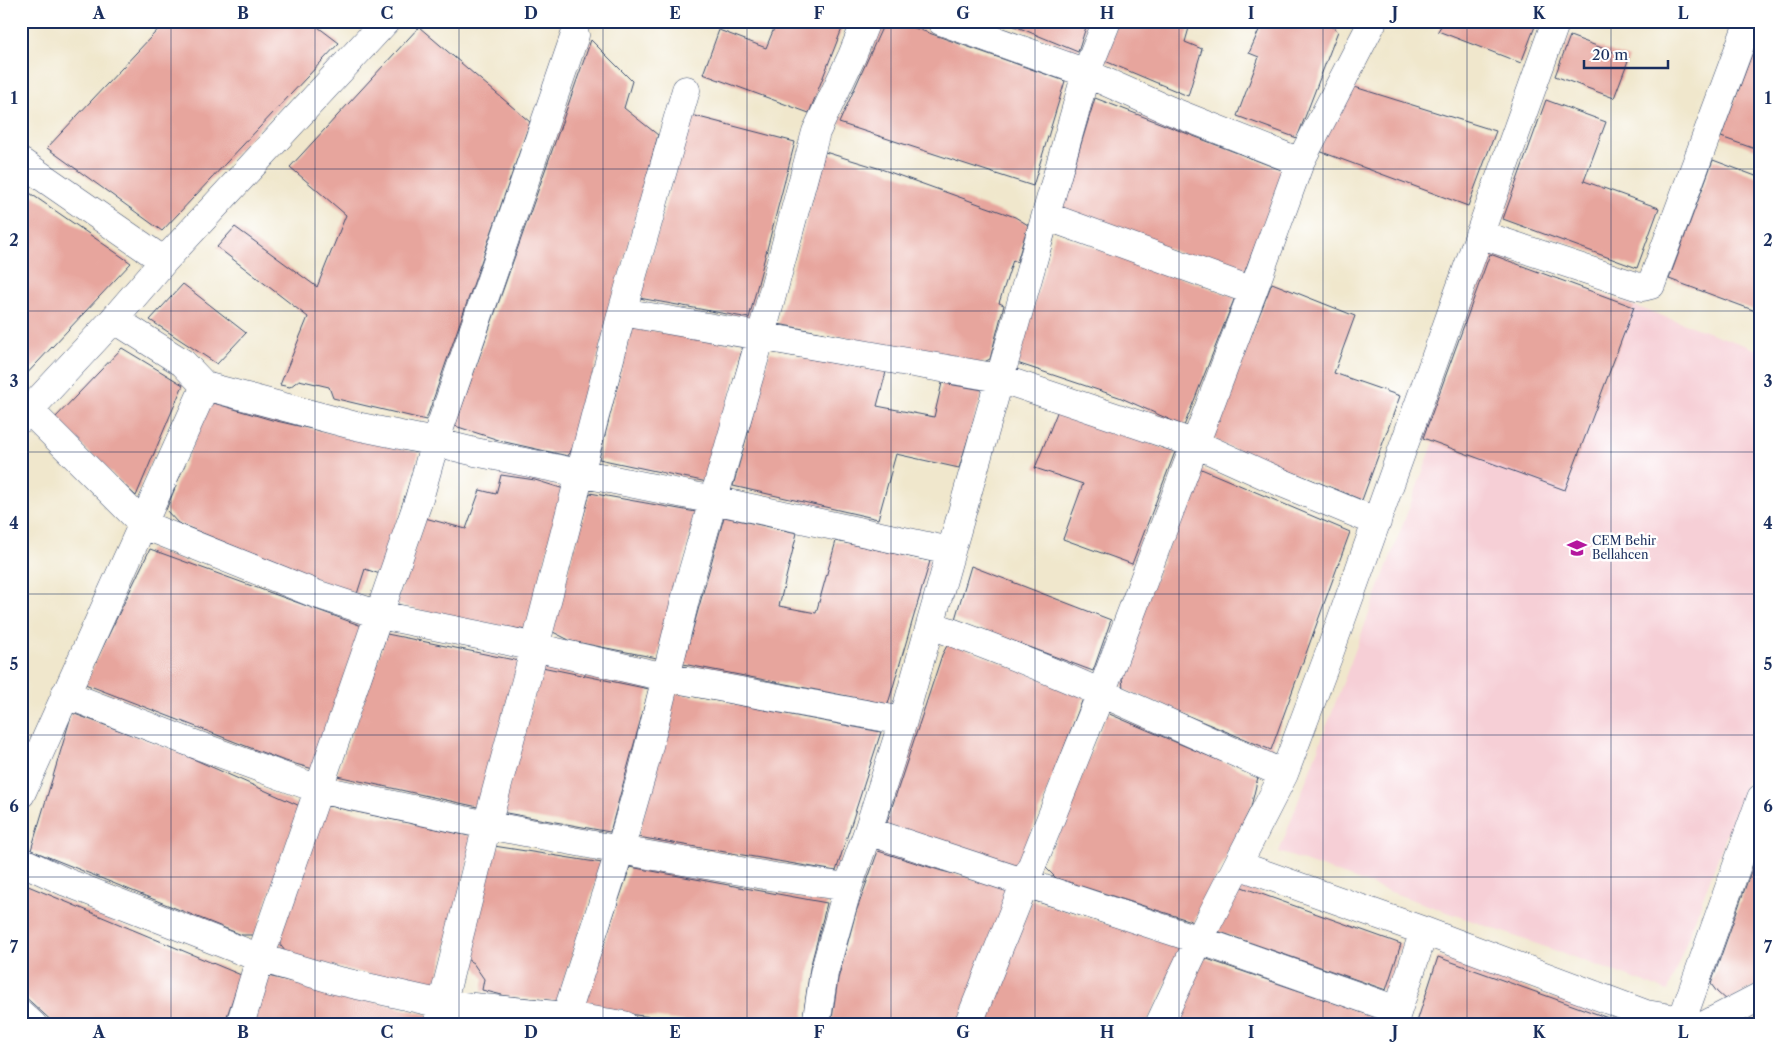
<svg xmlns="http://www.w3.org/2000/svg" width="1782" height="1046" viewBox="0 0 1782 1046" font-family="'Libre Caslon Text',serif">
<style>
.built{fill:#f6cfd6}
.building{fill:#e7a59d}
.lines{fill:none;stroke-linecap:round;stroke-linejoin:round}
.minor-casing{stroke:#3b4b6e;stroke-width:29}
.minor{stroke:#fff;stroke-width:28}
.grid{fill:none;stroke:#1b2f5e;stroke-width:1;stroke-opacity:0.55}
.labels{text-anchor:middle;stroke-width:5;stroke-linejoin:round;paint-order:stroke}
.poi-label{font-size:12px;fill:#1b2f5e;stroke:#fff;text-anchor:start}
.neatline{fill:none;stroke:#1b2f5e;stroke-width:2}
.grid-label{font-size:16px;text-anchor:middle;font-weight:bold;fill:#1b2f5e}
</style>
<rect width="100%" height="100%" fill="#fff"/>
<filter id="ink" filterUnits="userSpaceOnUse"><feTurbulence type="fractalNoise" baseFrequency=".02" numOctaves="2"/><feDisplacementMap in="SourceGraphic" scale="10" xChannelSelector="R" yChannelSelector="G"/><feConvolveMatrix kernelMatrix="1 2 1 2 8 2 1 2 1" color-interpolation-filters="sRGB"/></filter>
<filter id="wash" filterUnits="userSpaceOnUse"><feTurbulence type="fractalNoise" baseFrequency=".0096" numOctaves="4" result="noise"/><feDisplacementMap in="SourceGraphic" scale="20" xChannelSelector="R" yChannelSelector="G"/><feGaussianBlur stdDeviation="1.12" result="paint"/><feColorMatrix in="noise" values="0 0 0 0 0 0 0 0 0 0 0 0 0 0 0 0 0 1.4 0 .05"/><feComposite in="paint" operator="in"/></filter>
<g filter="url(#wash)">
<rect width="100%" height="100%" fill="#f0e7cc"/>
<path class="built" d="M 1503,259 L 1761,351 L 1761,744 L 1668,991 L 1279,852 Z"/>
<g id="blocks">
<path class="building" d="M 166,21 L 310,21 L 339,43 L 162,231 L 47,148 Z
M 777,21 L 845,21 L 809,113 L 703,74 L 719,30 L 766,48 Z
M 885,21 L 895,21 L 1065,81 L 1033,186 L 839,123 Z
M 1011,21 L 1088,21 L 1078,52 L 1010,24 Z
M 1118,21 L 1191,21 L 1185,42 L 1202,49 L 1188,96 L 1105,61 Z
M 1263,21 L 1326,21 L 1338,31 L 1297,138 L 1237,116 L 1259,57 L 1249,53 Z
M 1444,21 L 1537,21 L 1521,63 L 1438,31 Z
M 419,27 L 530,122 L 426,420 L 333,398 L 329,387 L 299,380 L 290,387 L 280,385 L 308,317 L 217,247 L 235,227 L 317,287 L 346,215 L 290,167 Z
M 1761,30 L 1761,151 L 1721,137 Z
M 1570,36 L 1629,58 L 1614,98 L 1555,76 Z
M 591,40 L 632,81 L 624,108 L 658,135 L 574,445 L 568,456 L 505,442 L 455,426 Z
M 1345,84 L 1496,131 L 1468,206 L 1319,151 Z
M 1095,98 L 1284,171 L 1243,276 L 1061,210 Z
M 1546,100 L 1606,122 L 1584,181 L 1659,208 L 1637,268 L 1503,219 Z
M 691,115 L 795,142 L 749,318 L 639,298 Z
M 825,152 L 881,169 L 1015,217 L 1028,225 L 1017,262 L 1013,260 L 999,303 L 1004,305 L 990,359 L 980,364 L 778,324 Z
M 1713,160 L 1761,178 L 1761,313 L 1669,279 Z
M 21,187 L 131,263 L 21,380 Z
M 1055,234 L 1235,297 L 1184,426 L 1119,397 L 1017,363 Z
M 1490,254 L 1634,307 L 1565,490 L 1423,438 Z
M 1272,283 L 1355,316 L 1334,373 L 1400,396 L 1362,500 L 1220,443 L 1211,436 Z
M 183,284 L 246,333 L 217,364 L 150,320 Z
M 632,327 L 743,346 L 707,482 L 599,459 Z
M 122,348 L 183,385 L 136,496 L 54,419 Z
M 770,352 L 886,372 L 877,406 L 934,417 L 942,383 L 983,390 L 959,468 L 896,454 L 878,519 L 733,486 Z
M 210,402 L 272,420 L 419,453 L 380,574 L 365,569 L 357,594 L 322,582 L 178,523 L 166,510 Z
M 1058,410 L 1175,452 L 1132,564 L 1063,539 L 1083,484 L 1035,468 Z
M 1199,468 L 1350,532 L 1271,750 L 1123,689 L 1121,665 Z
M 501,475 L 535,480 L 564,489 L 526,630 L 438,615 L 396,604 L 425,518 L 466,529 L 480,490 L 496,494 Z
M 590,493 L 696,512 L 657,658 L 571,641 L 551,631 Z
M 724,517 L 797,533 L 779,606 L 816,613 L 836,541 L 930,561 L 888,704 L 683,664 Z
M 150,549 L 362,626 L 313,769 L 282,760 L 85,684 Z
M 971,566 L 1111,620 L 1093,671 L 955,619 Z
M 387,634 L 519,661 L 478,807 L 337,776 Z
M 949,642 L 1084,696 L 1018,867 L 886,825 L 942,655 Z
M 542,667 L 649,689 L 610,832 L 501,812 Z
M 675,693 L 881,732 L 836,871 L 638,837 Z
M 72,713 L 173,750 L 300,806 L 255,935 L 242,935 L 31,850 Z
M 1107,713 L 1258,777 L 1251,807 L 1194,922 L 1056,878 L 1045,867 Z
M 324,805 L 474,837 L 435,989 L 289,956 L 278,942 Z
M 494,846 L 602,863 L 557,1001 L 506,996 L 482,990 L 484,979 L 473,963 L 465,958 Z
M 1760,846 L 1761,983 L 1727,1001 L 1717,992 L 1711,984 Z
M 878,851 L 942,871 L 1011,888 L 958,1025 L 831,1025 L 838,979 L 856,912 Z
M 630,867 L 827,903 L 810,968 L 802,1025 L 712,1025 L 582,1008 Z
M 21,883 L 241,975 L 224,1025 L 56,1025 L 21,993 Z
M 1239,886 L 1401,944 L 1386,990 L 1217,931 Z
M 1032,900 L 1182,948 L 1146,1025 L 982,1025 Z
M 1438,957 L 1625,1024 L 1625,1025 L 1416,1025 Z
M 1204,958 L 1375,1017 L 1373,1025 L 1172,1025 Z
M 268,976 L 429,1015 L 426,1025 L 251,1025 Z
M 1761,1016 L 1761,1025 L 1745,1025 Z
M 453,1018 L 502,1023 L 502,1025 L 451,1025 Z"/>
</g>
</g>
<g filter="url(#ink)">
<use href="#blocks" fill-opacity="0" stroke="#3b4b6e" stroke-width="1"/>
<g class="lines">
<defs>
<path id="minor" d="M 941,21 L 1086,73 L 1169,110 L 1300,162
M 21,162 L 164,261
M 1046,216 L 1253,291
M 1479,234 L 1636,286 L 1643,287 L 1651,285 L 1749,21
M 622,312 L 999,378 L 1196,444 L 1280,482 L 1377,522
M 114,319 L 183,363 L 205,386 L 356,426 L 435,442 L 475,452 L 714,500 L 950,551
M 30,411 L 144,525 L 316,594 L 380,615 L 508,641 L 665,677 L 903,721
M 21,419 L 114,319 L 164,261 L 386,21
M 931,625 C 1051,667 1167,723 1284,774
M 65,694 L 189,742 L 318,789 L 487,825 L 620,850 L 775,877 L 848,887
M 21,794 L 205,386
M 868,831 L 1199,940 L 1397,1010
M 21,861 L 66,882 L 260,958 L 335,980 L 442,1004 L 566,1016 L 624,1025
M 1238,865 L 1424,931 L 1646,1014 L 1682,1020 L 1761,798
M 21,1014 L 33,1025
M 240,1025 L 260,958 L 419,499 L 435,442 L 575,35
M 437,1025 L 487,825 L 535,647 L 622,312 L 686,90
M 563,1025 L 620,850 L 643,770 L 689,584 L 761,336 L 816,132 L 852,56 L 866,21
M 816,1025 L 824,973 L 848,887 L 868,831 L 903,721 L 1086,73 L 1107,21
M 968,1025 L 1101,693 L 1253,291 L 1300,162 L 1373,21
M 1159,1025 L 1199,940 L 1284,774 L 1328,657 L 1556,21
M 1393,1025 L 1424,931
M 1705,1025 L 1761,996"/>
</defs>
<use href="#minor" class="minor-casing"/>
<use href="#minor" class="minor"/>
</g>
</g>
<path class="grid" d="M 171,21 L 171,1025M 315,21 L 315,1025M 459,21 L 459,1025M 603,21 L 603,1025M 747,21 L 747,1025M 891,21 L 891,1025M 1035,21 L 1035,1025M 1179,21 L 1179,1025M 1323,21 L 1323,1025M 1467,21 L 1467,1025M 1611,21 L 1611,1025M 21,169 L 1761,169M 21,311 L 1761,311M 21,452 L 1761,452M 21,594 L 1761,594M 21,735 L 1761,735M 21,877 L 1761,877"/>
<defs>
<symbol id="school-bare" viewBox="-9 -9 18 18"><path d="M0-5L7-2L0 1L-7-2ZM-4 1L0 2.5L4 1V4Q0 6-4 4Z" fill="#b5179e" stroke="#fff" stroke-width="2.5" paint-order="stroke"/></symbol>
</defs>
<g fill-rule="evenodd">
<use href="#school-bare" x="1563" y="534" width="28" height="28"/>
</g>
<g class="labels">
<g class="poi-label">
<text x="1592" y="545">CEM Behir<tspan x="1592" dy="14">Bellahcen</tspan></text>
</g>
</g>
<rect width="1782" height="1046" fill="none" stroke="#fff" stroke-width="55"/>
<path d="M1584 60v8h84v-8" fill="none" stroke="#1b2f5e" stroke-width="2.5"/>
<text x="1592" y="60" font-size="15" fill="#1b2f5e" stroke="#ffffff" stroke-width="4" paint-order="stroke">20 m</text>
<rect x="28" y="28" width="1726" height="990" class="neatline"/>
<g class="grid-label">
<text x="99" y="19">A</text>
<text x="243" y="19">B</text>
<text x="387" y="19">C</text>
<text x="531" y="19">D</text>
<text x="675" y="19">E</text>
<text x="819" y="19">F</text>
<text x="963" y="19">G</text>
<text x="1107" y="19">H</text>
<text x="1251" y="19">I</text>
<text x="1395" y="19">J</text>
<text x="1539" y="19">K</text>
<text x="1683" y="19">L</text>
<text x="14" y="104">1</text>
<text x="1768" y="104">1</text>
<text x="14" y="246">2</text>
<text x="1768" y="246">2</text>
<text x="14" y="387">3</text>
<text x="1768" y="387">3</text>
<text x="14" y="529">4</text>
<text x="1768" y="529">4</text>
<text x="14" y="670">5</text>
<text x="1768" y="670">5</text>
<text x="14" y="812">6</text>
<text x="1768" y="812">6</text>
<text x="14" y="953">7</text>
<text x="1768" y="953">7</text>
<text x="99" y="1038">A</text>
<text x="243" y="1038">B</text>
<text x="387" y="1038">C</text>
<text x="531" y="1038">D</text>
<text x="675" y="1038">E</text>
<text x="819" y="1038">F</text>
<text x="963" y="1038">G</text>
<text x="1107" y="1038">H</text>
<text x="1251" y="1038">I</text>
<text x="1395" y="1038">J</text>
<text x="1539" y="1038">K</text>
<text x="1683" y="1038">L</text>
</g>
</svg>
